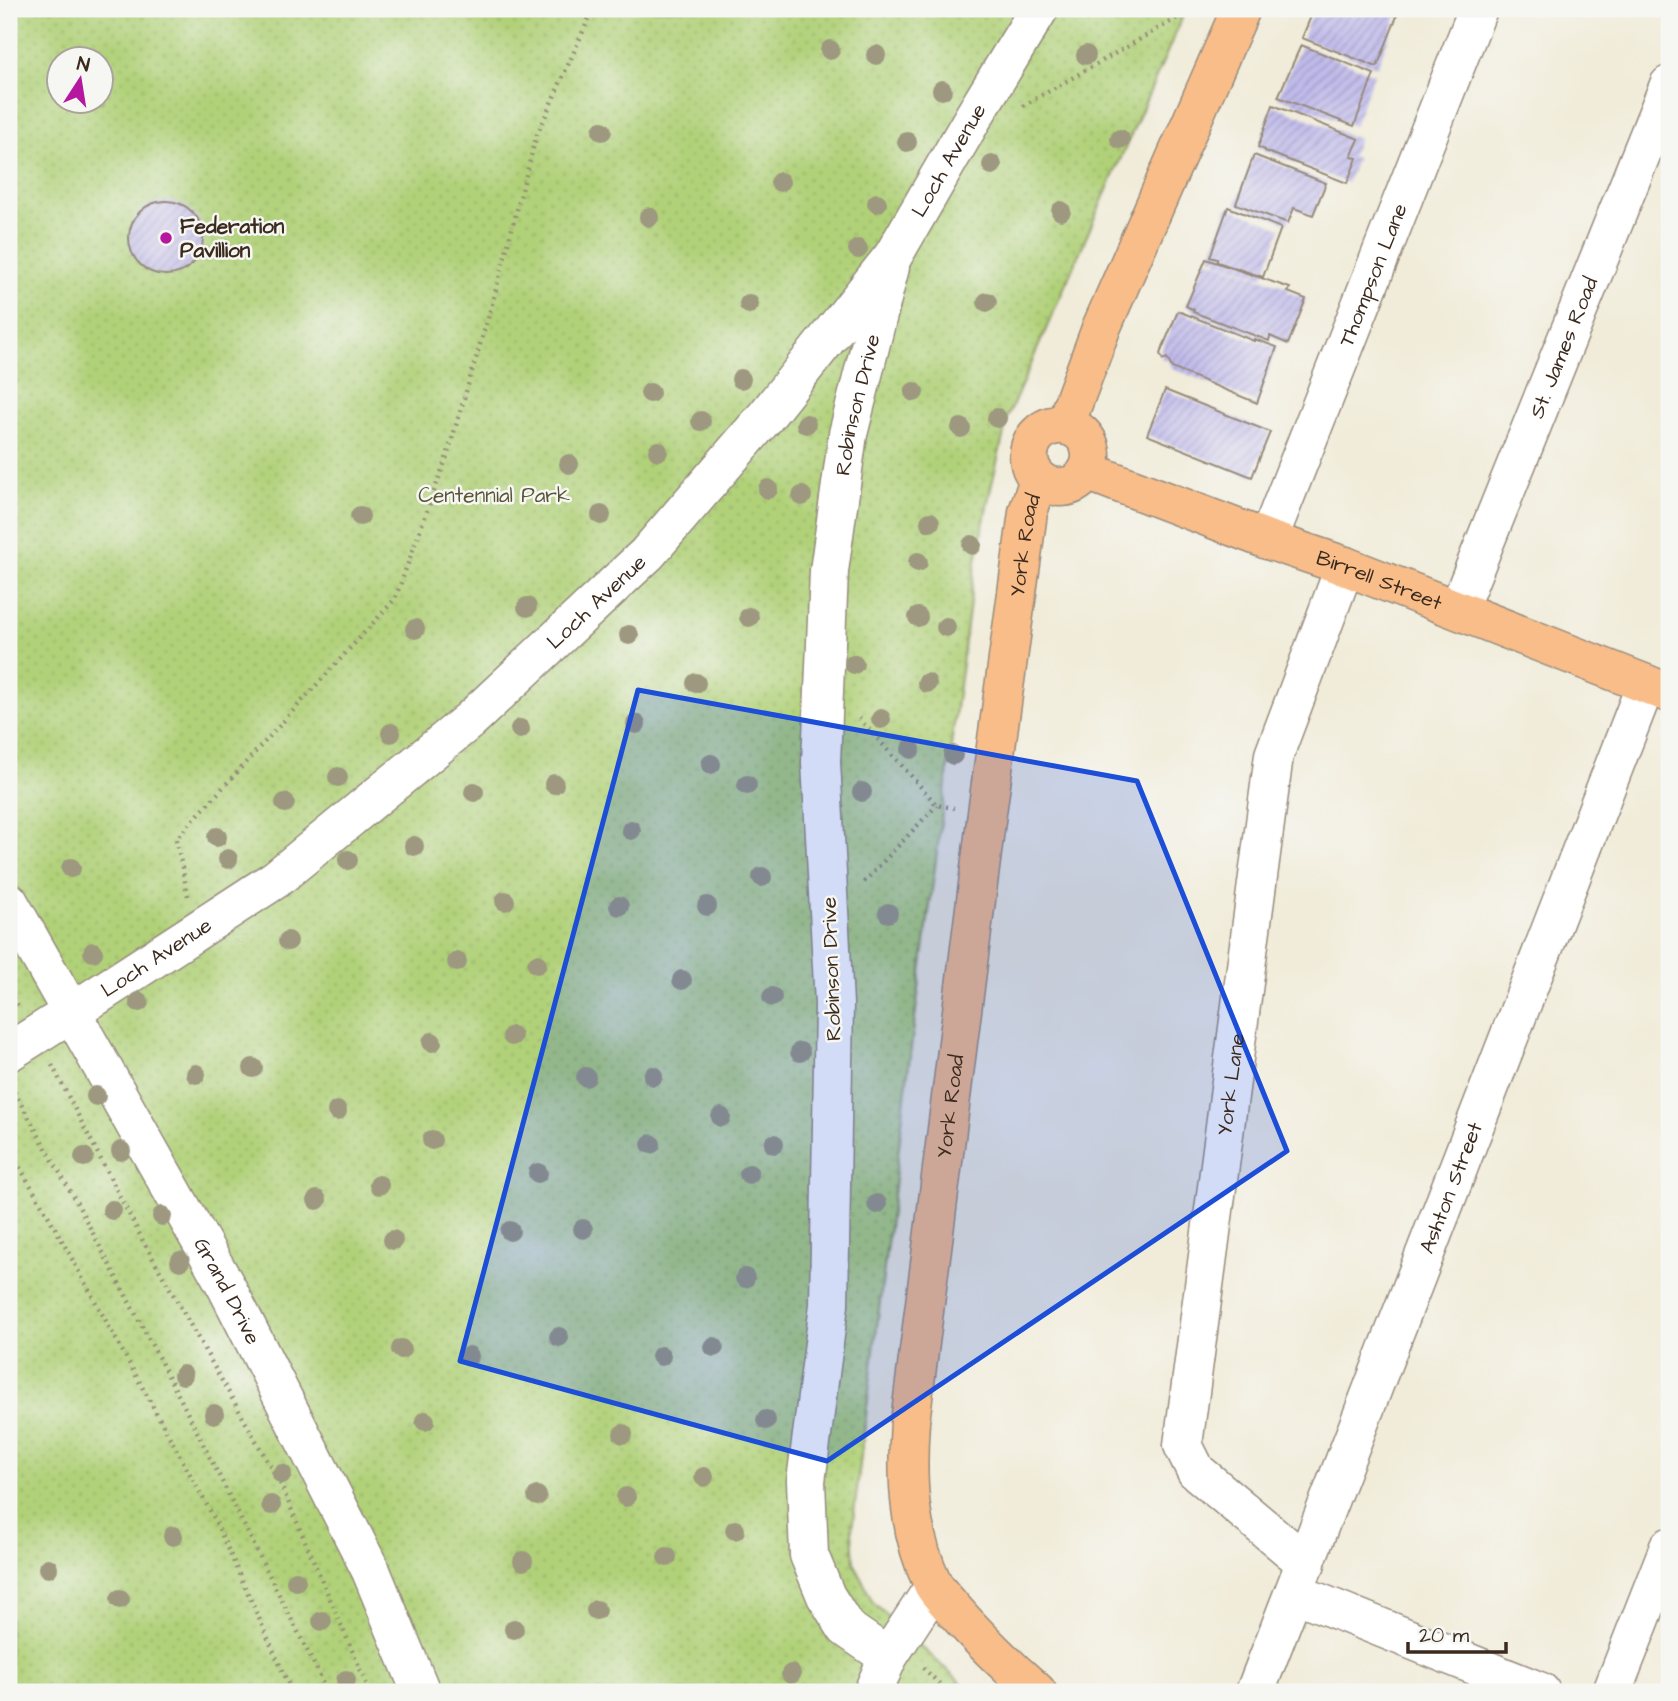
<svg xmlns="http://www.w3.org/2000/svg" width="1678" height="1701" viewBox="0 0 1678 1701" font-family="'Architects Daughter',sans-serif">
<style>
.park{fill:url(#park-dots);stroke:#767e4c;stroke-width:2;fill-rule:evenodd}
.building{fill:url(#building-hatch)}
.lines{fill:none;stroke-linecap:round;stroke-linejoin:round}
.minor-casing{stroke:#968b7c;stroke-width:41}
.major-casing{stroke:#968b7c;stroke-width:41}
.path{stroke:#968b7c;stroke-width:4.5;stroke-dasharray:2 5;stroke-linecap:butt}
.minor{stroke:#fff;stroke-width:38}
.major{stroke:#f8bd89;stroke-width:38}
.tree{fill:#9d987f}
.marked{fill:#1d4ed8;fill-opacity:0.2;stroke:#1d4ed8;stroke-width:5;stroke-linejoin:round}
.poi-dot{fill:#b5179e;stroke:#f6f6f2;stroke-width:2.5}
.labels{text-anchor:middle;stroke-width:5;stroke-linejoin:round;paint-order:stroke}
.street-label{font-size:21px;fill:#3b2a1e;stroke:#f6f6f2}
.poi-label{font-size:21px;font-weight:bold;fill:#3b2a1e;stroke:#f6f6f2;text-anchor:start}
.park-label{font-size:21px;fill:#585435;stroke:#f6f6f2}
</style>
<defs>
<pattern id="park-dots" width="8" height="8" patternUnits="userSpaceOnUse" patternTransform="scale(1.75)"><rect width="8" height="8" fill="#b1d179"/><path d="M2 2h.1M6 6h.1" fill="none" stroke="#99b468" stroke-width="1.8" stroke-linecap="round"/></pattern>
<pattern id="building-hatch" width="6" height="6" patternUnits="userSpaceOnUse" patternTransform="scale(1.75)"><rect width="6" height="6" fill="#c1bbec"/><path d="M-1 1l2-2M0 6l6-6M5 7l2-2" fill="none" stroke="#9e98bf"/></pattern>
</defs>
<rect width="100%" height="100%" fill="#f6f6f2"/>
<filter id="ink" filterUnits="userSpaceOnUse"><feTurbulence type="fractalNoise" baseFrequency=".0143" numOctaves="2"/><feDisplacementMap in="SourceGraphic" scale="14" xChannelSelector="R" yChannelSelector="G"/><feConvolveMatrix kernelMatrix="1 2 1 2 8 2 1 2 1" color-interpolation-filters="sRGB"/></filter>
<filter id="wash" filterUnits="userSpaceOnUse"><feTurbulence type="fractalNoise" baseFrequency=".00686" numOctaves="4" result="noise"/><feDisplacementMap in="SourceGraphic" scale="28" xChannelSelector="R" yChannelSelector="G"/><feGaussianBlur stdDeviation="1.57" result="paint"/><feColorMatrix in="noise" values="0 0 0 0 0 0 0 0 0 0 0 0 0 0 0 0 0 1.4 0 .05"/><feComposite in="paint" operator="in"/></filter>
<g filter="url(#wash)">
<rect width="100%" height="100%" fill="#f1ecd9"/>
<path class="park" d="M 9,9 L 1186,9 L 1008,416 L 990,492 L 975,565 L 911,1048 L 852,1530 L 854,1562 L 873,1603 L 971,1692 L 9,1692 ZM 60,60 L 102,60 L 102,102 L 60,102 Z"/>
<g id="blocks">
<path class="building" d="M 1314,9 L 1378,9 L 1397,16 L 1377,67 L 1302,38 Z
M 1301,45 L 1374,74 L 1354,126 L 1278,97 Z
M 1273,105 L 1359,139 L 1351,157 L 1357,158 L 1347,183 L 1265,151 L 1265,150 L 1258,147 Z
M 1254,155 L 1326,183 L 1313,215 L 1294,208 L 1288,223 L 1236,204 Z
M129 238a37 37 0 1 1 74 0a37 37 0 1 1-74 0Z
M 1228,207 L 1281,228 L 1263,277 L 1217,262 L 1217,259 L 1210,257 Z
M 1206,259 L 1290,288 L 1288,292 L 1306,299 L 1288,344 L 1270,336 L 1269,341 L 1193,312 L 1194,310 L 1186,306 Z
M 1178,311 L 1254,341 L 1254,339 L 1277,347 L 1257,403 L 1172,368 L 1167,358 L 1163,360 L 1160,354 Z
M 1165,390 L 1270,432 L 1252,477 L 1147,435 Z"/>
</g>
</g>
<g filter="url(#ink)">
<use href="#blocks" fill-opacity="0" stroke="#968b7c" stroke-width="2"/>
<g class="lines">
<defs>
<g id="minor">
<path id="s1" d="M 1268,540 L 1478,9"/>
<path id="s2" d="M 1458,609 L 1669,85"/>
<path id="s3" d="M 9,902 L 226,1286 L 371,1571 L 421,1692"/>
<path id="s4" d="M 9,1052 L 72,1012 L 276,879 L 470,720 L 647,554 L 766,416 L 893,256 L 974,116 L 1039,9"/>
<path id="s5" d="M 1306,1563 L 1196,1471 L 1183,1445 L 1274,755 L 1345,566"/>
<path d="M 1295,1593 L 1541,1692"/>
<path id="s6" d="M 888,1657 L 846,1628 L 826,1596 L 809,1555 L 806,1481 L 829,1305 L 834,1004 L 821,762 L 829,571 L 848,434 L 890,267"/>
<path d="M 873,1692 L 888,1657 L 934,1587"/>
<path id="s7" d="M 1255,1692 L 1646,684"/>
<path d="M 1612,1692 L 1669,1547"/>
</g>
<g id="major">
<path d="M 1065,425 L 1102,326 L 1241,9"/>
<circle cx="1060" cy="456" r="31"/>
<path id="s8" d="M 1087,471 L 1268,540 L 1345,566 L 1669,693"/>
<path id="s9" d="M 1037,1692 C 1007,1666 979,1639 953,1609 C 947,1601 938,1593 933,1584 C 908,1533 906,1478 910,1422 L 987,813 L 1028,512 L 1039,479"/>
</g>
</defs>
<use href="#minor" class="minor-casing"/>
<use href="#major" class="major-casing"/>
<path class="path" d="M 1023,106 L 1179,17 L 1178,9
M 859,718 L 937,805 L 954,808
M 864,882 L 937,805
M 188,896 L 176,839 L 395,599 L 447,456 L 493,301 L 536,137 L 593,9
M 9,992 L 18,1006
M 52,1065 L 143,1241 L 281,1485 L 370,1692
M 11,1086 L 78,1205 L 183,1404 L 319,1674 L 326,1692
M 9,1149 L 49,1217 L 214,1518 L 292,1692
M 923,1668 L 948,1692
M 174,1692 C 182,1684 194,1688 204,1692"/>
<use href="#minor" class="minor"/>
<use href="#major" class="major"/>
</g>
<g class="tree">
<circle cx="830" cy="50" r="10"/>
<circle cx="876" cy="55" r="10"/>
<circle cx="1086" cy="55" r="10"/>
<circle cx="942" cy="90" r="10"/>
<circle cx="602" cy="131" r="10"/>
<circle cx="1120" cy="139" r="10"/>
<circle cx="907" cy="142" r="10"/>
<circle cx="992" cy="165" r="10"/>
<circle cx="780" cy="182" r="10"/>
<circle cx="877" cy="203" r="10"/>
<circle cx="1061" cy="211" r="10"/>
<circle cx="649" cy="217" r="10"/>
<circle cx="858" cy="249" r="10"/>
<circle cx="987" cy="302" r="10"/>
<circle cx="749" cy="304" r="10"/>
<circle cx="741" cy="379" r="10"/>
<circle cx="914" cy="392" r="10"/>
<circle cx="650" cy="393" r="10"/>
<circle cx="997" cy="418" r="10"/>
<circle cx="701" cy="421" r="10"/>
<circle cx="806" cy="424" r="10"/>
<circle cx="961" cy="428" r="10"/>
<circle cx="658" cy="451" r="10"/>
<circle cx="569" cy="464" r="10"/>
<circle cx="768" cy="489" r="10"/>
<circle cx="802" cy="496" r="10"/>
<circle cx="601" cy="515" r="10"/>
<circle cx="360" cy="516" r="10"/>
<circle cx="930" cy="522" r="10"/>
<circle cx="972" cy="545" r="10"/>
<circle cx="918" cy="562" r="10"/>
<circle cx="527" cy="607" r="10"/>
<circle cx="749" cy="617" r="10"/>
<circle cx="918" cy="617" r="10"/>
<circle cx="946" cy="627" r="10"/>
<circle cx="415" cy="629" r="10"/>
<circle cx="629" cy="635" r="10"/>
<circle cx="854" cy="664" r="10"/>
<circle cx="696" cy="683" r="10"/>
<circle cx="927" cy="683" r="10"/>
<circle cx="881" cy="719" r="10"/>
<circle cx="636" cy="724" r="10"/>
<circle cx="520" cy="729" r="10"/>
<circle cx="391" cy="733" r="10"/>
<circle cx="911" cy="749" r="10"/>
<circle cx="953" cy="755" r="10"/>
<circle cx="711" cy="764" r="10"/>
<circle cx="338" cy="777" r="10"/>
<circle cx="554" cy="784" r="10"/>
<circle cx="747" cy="785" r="10"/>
<circle cx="474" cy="792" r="10"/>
<circle cx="862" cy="792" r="10"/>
<circle cx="285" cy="803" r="10"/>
<circle cx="631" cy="830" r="10"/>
<circle cx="217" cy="837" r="10"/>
<circle cx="414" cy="846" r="10"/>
<circle cx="228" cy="859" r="10"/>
<circle cx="348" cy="860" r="10"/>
<circle cx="71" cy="868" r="10"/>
<circle cx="762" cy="877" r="10"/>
<circle cx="505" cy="901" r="10"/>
<circle cx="619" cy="906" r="10"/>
<circle cx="707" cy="906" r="10"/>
<circle cx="888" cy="913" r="10"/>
<circle cx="288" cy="941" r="10"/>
<circle cx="93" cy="952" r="10"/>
<circle cx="457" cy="962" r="10"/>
<circle cx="537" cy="964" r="10"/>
<circle cx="682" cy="980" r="10"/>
<circle cx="772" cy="997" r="10"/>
<circle cx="139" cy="1002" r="10"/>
<circle cx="512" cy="1036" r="10"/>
<circle cx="432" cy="1042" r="10"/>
<circle cx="800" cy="1052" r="10"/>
<circle cx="253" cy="1068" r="10"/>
<circle cx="196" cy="1074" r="10"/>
<circle cx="653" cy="1076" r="10"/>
<circle cx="586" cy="1077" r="10"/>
<circle cx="96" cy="1096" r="10"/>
<circle cx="337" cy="1111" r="10"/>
<circle cx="721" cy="1117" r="10"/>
<circle cx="432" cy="1140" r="10"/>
<circle cx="651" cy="1144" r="10"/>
<circle cx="774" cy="1144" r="10"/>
<circle cx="121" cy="1151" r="10"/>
<circle cx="84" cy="1157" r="10"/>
<circle cx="538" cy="1173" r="10"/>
<circle cx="749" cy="1174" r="10"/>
<circle cx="379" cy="1185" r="10"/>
<circle cx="317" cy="1200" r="10"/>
<circle cx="877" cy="1204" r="10"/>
<circle cx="112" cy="1210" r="10"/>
<circle cx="162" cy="1216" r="10"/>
<circle cx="583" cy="1229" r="10"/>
<circle cx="510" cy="1231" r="10"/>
<circle cx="393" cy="1240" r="10"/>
<circle cx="180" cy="1261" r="10"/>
<circle cx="745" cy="1278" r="10"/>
<circle cx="559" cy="1337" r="10"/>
<circle cx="714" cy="1347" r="10"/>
<circle cx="401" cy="1349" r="10"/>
<circle cx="469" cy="1356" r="10"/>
<circle cx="661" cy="1356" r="10"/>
<circle cx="183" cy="1375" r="10"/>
<circle cx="214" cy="1414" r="10"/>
<circle cx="766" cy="1420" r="10"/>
<circle cx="425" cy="1421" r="10"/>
<circle cx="623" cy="1434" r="10"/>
<circle cx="282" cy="1474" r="10"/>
<circle cx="704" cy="1477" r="10"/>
<circle cx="537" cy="1496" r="10"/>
<circle cx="626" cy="1497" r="10"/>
<circle cx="271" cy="1505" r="10"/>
<circle cx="735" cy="1530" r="10"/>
<circle cx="173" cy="1536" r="10"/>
<circle cx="667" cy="1557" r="10"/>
<circle cx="523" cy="1561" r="10"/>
<circle cx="48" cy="1568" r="10"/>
<circle cx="296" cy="1581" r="10"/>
<circle cx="120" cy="1599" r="10"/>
<circle cx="596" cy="1610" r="10"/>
<circle cx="322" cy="1621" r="10"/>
<circle cx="514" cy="1629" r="10"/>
<circle cx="791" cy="1674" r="10"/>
<circle cx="346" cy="1680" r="10"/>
</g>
</g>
<path class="marked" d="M 638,690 L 1137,781 L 1287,1151 L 827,1461 L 460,1361 Z"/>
<circle class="poi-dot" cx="166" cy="238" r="7"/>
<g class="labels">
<g class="street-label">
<text dy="7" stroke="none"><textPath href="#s4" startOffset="1309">Loch Avenue</textPath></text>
<text dy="7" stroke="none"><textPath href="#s1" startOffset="285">Thompson Lane</textPath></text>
<text dy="7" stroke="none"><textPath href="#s2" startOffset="282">St. James Road</textPath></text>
<text dy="7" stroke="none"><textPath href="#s6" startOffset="1288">Robinson Drive</textPath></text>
<text dy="7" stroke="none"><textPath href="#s9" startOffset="1200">York Road</textPath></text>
<text dy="7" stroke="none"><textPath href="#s8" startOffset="312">Birrell Street</textPath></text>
<text dy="7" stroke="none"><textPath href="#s4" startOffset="742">Loch Avenue</textPath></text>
<text dy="7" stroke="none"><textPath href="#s4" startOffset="175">Loch Avenue</textPath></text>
<text transform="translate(831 969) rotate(-92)" y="7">Robinson Drive</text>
<text dy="7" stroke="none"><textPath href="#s5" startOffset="536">York Lane</textPath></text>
<text dy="7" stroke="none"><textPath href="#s9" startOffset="634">York Road</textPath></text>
<text dy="7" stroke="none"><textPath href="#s7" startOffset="541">Ashton Street</textPath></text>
<text dy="7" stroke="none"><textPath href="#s3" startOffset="446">Grand Drive</textPath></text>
</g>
<g class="poi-label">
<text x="180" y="233">Federation<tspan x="180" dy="24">Pavillion</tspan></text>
</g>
<g class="park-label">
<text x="494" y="502">Centennial Park</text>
</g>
</g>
<rect width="1678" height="1701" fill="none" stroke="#f6f6f2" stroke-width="35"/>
<g transform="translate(80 80) rotate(12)"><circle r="33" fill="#f6f6f2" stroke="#aba49d" stroke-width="2"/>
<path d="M0-5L12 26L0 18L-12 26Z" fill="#b5179e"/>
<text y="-10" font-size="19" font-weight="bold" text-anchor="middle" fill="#3b2a1e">N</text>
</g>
<path d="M1408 1642v10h98v-10" fill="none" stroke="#3b2a1e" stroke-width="3.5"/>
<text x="1419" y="1642" font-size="21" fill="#3b2a1e" stroke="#f6f6f2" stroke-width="5" paint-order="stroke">20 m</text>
</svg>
